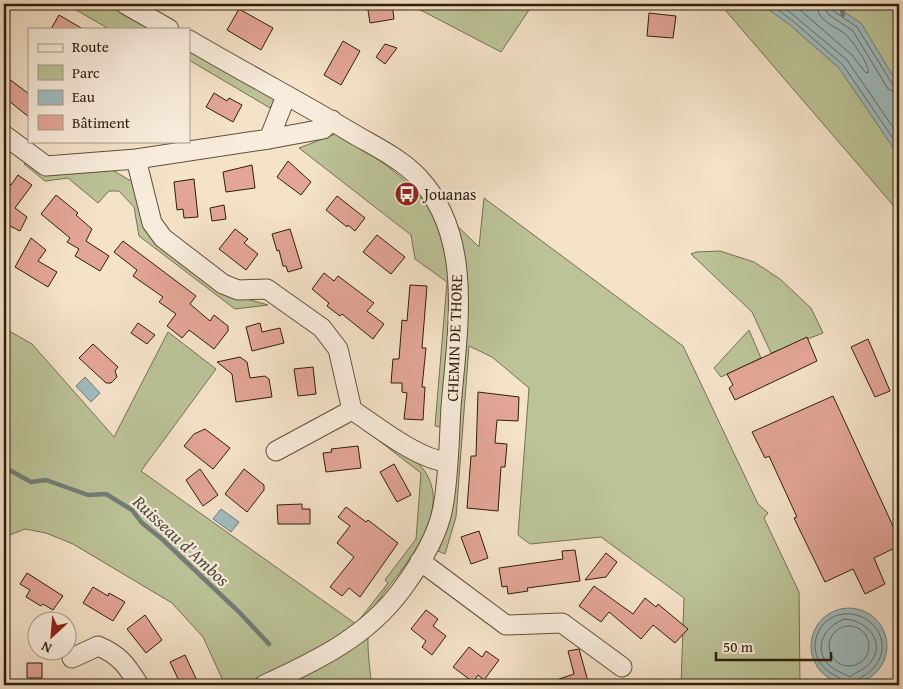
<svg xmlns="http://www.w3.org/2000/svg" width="903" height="689" viewBox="0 0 903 689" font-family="'Gentium Book Plus',serif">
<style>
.green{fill:#bbc397;stroke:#747150}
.water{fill:#9fbcbf;stroke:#727d76}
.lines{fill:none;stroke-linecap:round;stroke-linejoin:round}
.shore{stroke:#666e64;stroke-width:1}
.stream{stroke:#727d76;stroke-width:4.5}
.building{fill:#e3a597;stroke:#2e1f09}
.minor-casing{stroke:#605039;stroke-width:21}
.minor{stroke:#f8ecdc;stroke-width:19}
.labels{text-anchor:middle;stroke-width:4.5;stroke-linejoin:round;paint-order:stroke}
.poi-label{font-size:16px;fill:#2e1f09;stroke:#f8ecdc;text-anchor:start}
.street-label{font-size:16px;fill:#2e1f09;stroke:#f8ecdc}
.water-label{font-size:18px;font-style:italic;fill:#504e40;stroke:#f8ecdc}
</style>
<rect width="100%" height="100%" fill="#f4e2c9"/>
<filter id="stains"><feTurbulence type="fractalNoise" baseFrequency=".004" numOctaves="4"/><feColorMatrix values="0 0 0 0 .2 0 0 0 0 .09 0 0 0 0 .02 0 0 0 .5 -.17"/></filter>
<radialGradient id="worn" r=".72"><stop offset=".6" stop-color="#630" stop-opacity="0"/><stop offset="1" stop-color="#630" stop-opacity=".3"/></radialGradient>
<path class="green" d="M 66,4 L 112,4 L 155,29 L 109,29 Z
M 409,4 L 533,4 L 501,52 Z
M 720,4 L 899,4 L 899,212 Z
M 189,48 L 276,99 L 270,108 L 189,60 Z
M 338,133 C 373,155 410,178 433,214 C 463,262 446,371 441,427 L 435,426 L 447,282 L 415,259 L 411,235 L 299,148 Z
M 27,162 L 44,174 L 107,169 L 114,171 L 136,184 L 141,220 L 153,241 L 218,291 L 268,305 L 235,309 L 139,236 L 134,207 L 119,191 L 109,191 L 98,203 L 68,178 L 45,181 L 24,164 Z
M 484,198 L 683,346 L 758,504 L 768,513 L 764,518 L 799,592 L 800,685 L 681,685 L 684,598 L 601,537 L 530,544 L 518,535 L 529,388 L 492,357 L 469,346 L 456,517 L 445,554 L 438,551 L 444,537 L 449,516 L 450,219 L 479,247 Z
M 720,251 L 754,262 L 780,279 L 811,308 L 823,333 L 771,353 L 752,312 L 691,254 L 696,252 Z
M 4,328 L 32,344 L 114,437 L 168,332 L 216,369 L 141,471 L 356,624 L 388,583 L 385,580 L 416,539 L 421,473 L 369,433 L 373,429 C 389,442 412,454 424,470 C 447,502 422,542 403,568 C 394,581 380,595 374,609 C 364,633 369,656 371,681 L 374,685 L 225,685 L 203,637 L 172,603 L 73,544 L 46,533 L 25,529 L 4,537 Z
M 749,330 L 761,358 L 721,377 L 714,368 Z"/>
<path class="water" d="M 761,4 L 832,4 L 861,23 L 899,86 L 899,162 L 894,149 L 839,68 L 790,25 Z
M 85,377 L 100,393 L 91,402 L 76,386 Z
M 221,509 L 239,522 L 231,532 L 213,519 Z
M811 646a38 38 0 1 1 76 0a38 38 0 1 1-76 0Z"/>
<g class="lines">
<path class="shore" d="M 770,4 L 793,21 L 843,65 L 899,147
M 780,4 L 847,60 L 899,136
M 793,4 L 852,55 L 865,72 L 868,73 C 870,65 854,43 847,36 C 836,25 817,23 817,4
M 824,4 L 828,14 L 853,31 L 888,89 L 899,94
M 830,4 L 832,10 L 857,27 L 893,85 L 899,87
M 845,619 C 867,620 887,643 870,663 C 864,670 856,672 850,677 C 843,673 835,671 829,665 C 812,648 825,625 845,619 Z
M829 646a20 20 0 1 1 40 0a20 20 0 1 1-40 0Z
M 844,685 L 843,680 C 828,672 816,665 815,646 C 815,636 820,626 828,620 C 858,599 899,635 875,666 C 870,673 863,676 857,680 L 855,685"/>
<path class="stream" d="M 841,4 L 843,15
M 4,467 L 31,482 L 46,480 L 88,495 L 106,494 L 132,510 L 142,523 L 162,539 L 239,612 L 269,644"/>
</g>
<path class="building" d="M 367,4 L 392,4 L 394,19 L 370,23 Z
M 239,9 L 273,28 L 261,50 L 227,30 Z
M 649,13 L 676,16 L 673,38 L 647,36 Z
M 59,15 L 83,29 L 51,29 Z
M 343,41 L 360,51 L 341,85 L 324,75 Z
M 385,44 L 397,48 L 385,64 L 376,57 Z
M 4,75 L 29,94 L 29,117 L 4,97 Z
M 214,93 L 227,101 L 229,98 L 242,105 L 233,122 L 206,107 Z
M 288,161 L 311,182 L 301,195 L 277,177 Z
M 252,165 L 255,188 L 226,192 L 223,172 Z
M 18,175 L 32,185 L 15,208 L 27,217 L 20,231 L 4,223 L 4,179 L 11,185 Z
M 194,179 L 198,217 L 184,218 L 183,209 L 177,210 L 174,182 Z
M 56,195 L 78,213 L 76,215 L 92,229 L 86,241 L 109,256 L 100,271 L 75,256 L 79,249 L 67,242 L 70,238 L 41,214 Z
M 337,196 L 365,218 L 355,231 L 348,225 L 347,227 L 326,210 Z
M 224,205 L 226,219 L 212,221 L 210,208 Z
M 235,229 L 248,239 L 244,243 L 258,254 L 246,270 L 219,249 Z
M 290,229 L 302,268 L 288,272 L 286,266 L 283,266 L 279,250 L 277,251 L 272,234 Z
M 377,235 L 405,257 L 391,274 L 363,252 Z
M 31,238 L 46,250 L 38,261 L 57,272 L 48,287 L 15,267 Z
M 123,241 L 196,296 L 190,304 L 210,321 L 214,315 L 228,326 L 228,331 L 214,349 L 189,330 L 182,338 L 167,326 L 176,314 L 159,302 L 163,297 L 133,276 L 137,270 L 114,252 Z
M 324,273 L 334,281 L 338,276 L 374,303 L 367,311 L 384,324 L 373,339 L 342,314 L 340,316 L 327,306 L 329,303 L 312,289 Z
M 410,285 L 427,286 L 422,348 L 426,348 L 422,387 L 425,387 L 423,420 L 404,419 L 407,393 L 402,392 L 402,383 L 391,383 L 393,359 L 399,359 L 402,320 L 407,321 Z
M 138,323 L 155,335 L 147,344 L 131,333 Z
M 260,323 L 262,332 L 280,328 L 284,343 L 252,351 L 246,327 Z
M 807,337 L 817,361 L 735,400 L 729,388 L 733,385 L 727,374 Z
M 868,339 L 890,391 L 875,397 L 851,347 Z
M 93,344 L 118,367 L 115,371 L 117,377 L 111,383 L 106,383 L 79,358 Z
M 240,357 L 247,362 L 250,378 L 265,376 L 269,379 L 272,397 L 236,402 L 232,374 L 217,362 Z
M 313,367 L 316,394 L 298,396 L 294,369 Z
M 478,392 L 519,397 L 518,421 L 497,420 L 495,443 L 507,444 L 505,467 L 501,467 L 498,511 L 467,508 L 471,456 L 476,456 Z
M 833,396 L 899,539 L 899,546 L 874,558 L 885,584 L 865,594 L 853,569 L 825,582 L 794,518 L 797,517 L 769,456 L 765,458 L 752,432 Z
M 205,429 L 230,448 L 213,469 L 184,446 L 194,434 Z
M 358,446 L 361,468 L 326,472 L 323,453 L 332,452 L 331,449 Z
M 394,464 L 411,495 L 397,502 L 380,472 Z
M 200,469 L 218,495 L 203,506 L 186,480 Z
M 244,469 L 264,485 L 264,490 L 247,512 L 225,494 Z
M 302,504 L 302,509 L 310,509 L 310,524 L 278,524 L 277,505 Z
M 346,507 L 366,522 L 368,520 L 398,543 L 360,597 L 349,588 L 342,596 L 330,587 L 354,557 L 337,543 L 350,526 L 338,517 Z
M 479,531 L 488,558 L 471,564 L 461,537 Z
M 575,550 L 580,581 L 527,588 L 528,591 L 508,594 L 507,586 L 502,587 L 499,568 L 563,559 L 562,551 Z
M 606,553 L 617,562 L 606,577 L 585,580 Z
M 27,573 L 63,596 L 53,610 L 43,604 L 41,606 L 26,597 L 30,590 L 20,584 Z
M 594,586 L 633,614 L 645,598 L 656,607 L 658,604 L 688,629 L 675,643 L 653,625 L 641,639 L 609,612 L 601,622 L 579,606 Z
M 93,587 L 108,596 L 109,593 L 125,602 L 113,621 L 83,603 Z
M 426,610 L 438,619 L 433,626 L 446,636 L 432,655 L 422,647 L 426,641 L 411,629 Z
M 145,615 L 162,640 L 146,653 L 127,629 Z
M 469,647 L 482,657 L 486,651 L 499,660 L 484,680 L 478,675 L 473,682 L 453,667 Z
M 579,649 L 589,685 L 548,685 L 547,683 L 574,674 L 568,651 Z
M 185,655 L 199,685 L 181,685 L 170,662 Z
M 27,663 L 42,663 L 42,678 L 27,678 Z"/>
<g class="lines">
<defs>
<path id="minor" d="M 125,4 L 169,29
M 189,40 C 243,72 299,101 352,133 C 374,146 400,158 418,177 C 475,237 457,332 451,407 C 449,440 449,475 443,507 C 438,536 419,566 402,589 C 367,637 316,661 264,685
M 4,135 L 46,166 L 136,159 L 269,139 L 323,129 L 332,120
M 269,139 L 286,96
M 136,159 L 152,223 L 163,238 L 223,284 L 238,290 L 267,289 L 322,328 L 338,349 L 352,410 C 377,426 417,459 447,462
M 276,451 L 352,410
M 420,561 L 506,625 L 562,623 L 622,667
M 72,658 L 98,646 C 120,655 127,666 139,685"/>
</defs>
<use href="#minor" class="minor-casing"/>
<use href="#minor" class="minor"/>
</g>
<defs>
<symbol id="bus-disc" viewBox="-11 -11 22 22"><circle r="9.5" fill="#8f2418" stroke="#f8ecdc"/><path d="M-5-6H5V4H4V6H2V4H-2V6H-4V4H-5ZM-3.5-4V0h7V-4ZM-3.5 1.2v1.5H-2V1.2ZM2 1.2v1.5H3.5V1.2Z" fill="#fff"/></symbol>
</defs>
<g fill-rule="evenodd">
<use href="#bus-disc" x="393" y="180" width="28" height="28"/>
</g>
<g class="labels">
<g class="poi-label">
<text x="424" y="200">Jouanas</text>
</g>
<g class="street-label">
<text transform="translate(454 338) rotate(-88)" y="6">CHEMIN DE THORE</text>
</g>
<g class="water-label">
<text transform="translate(181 541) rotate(43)" y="6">Ruisseau d'Ambos</text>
</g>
</g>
<rect width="903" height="689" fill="none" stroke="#f4e2c9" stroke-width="20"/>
<rect x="5" y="5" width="893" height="679" fill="none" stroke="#2e1f09" stroke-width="2.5"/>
<rect x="10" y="10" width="883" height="669" fill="none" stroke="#2e1f09"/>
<rect x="28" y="28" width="162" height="115" fill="#f8ecdc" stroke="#a79a88"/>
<rect x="38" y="44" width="25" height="8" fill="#f8ecdc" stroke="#a79a88"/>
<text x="72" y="52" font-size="15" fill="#2e1f09">Route</text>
<rect x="38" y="65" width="25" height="15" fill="#bbc397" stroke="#a79a88"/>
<text x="72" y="78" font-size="15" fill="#2e1f09">Parc</text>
<rect x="38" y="90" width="25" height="15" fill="#9fbcbf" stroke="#a79a88"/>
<text x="72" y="102" font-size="15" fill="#2e1f09">Eau</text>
<rect x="38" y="115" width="25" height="15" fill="#e3a597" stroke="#a79a88"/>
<text x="72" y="128" font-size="15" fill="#2e1f09">Bâtiment</text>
<g transform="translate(52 636) rotate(206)"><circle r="24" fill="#f8ecdc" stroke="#a79a88"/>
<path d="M0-4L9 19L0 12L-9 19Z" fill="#8f2418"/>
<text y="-8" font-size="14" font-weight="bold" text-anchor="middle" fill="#2e1f09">N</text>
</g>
<path d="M716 652v8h115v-8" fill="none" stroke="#2e1f09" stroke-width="2.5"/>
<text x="723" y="652" font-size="15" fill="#2e1f09" stroke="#f8ecdc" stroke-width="4" paint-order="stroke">50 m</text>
<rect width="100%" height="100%" filter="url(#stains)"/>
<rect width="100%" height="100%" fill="url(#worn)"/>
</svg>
